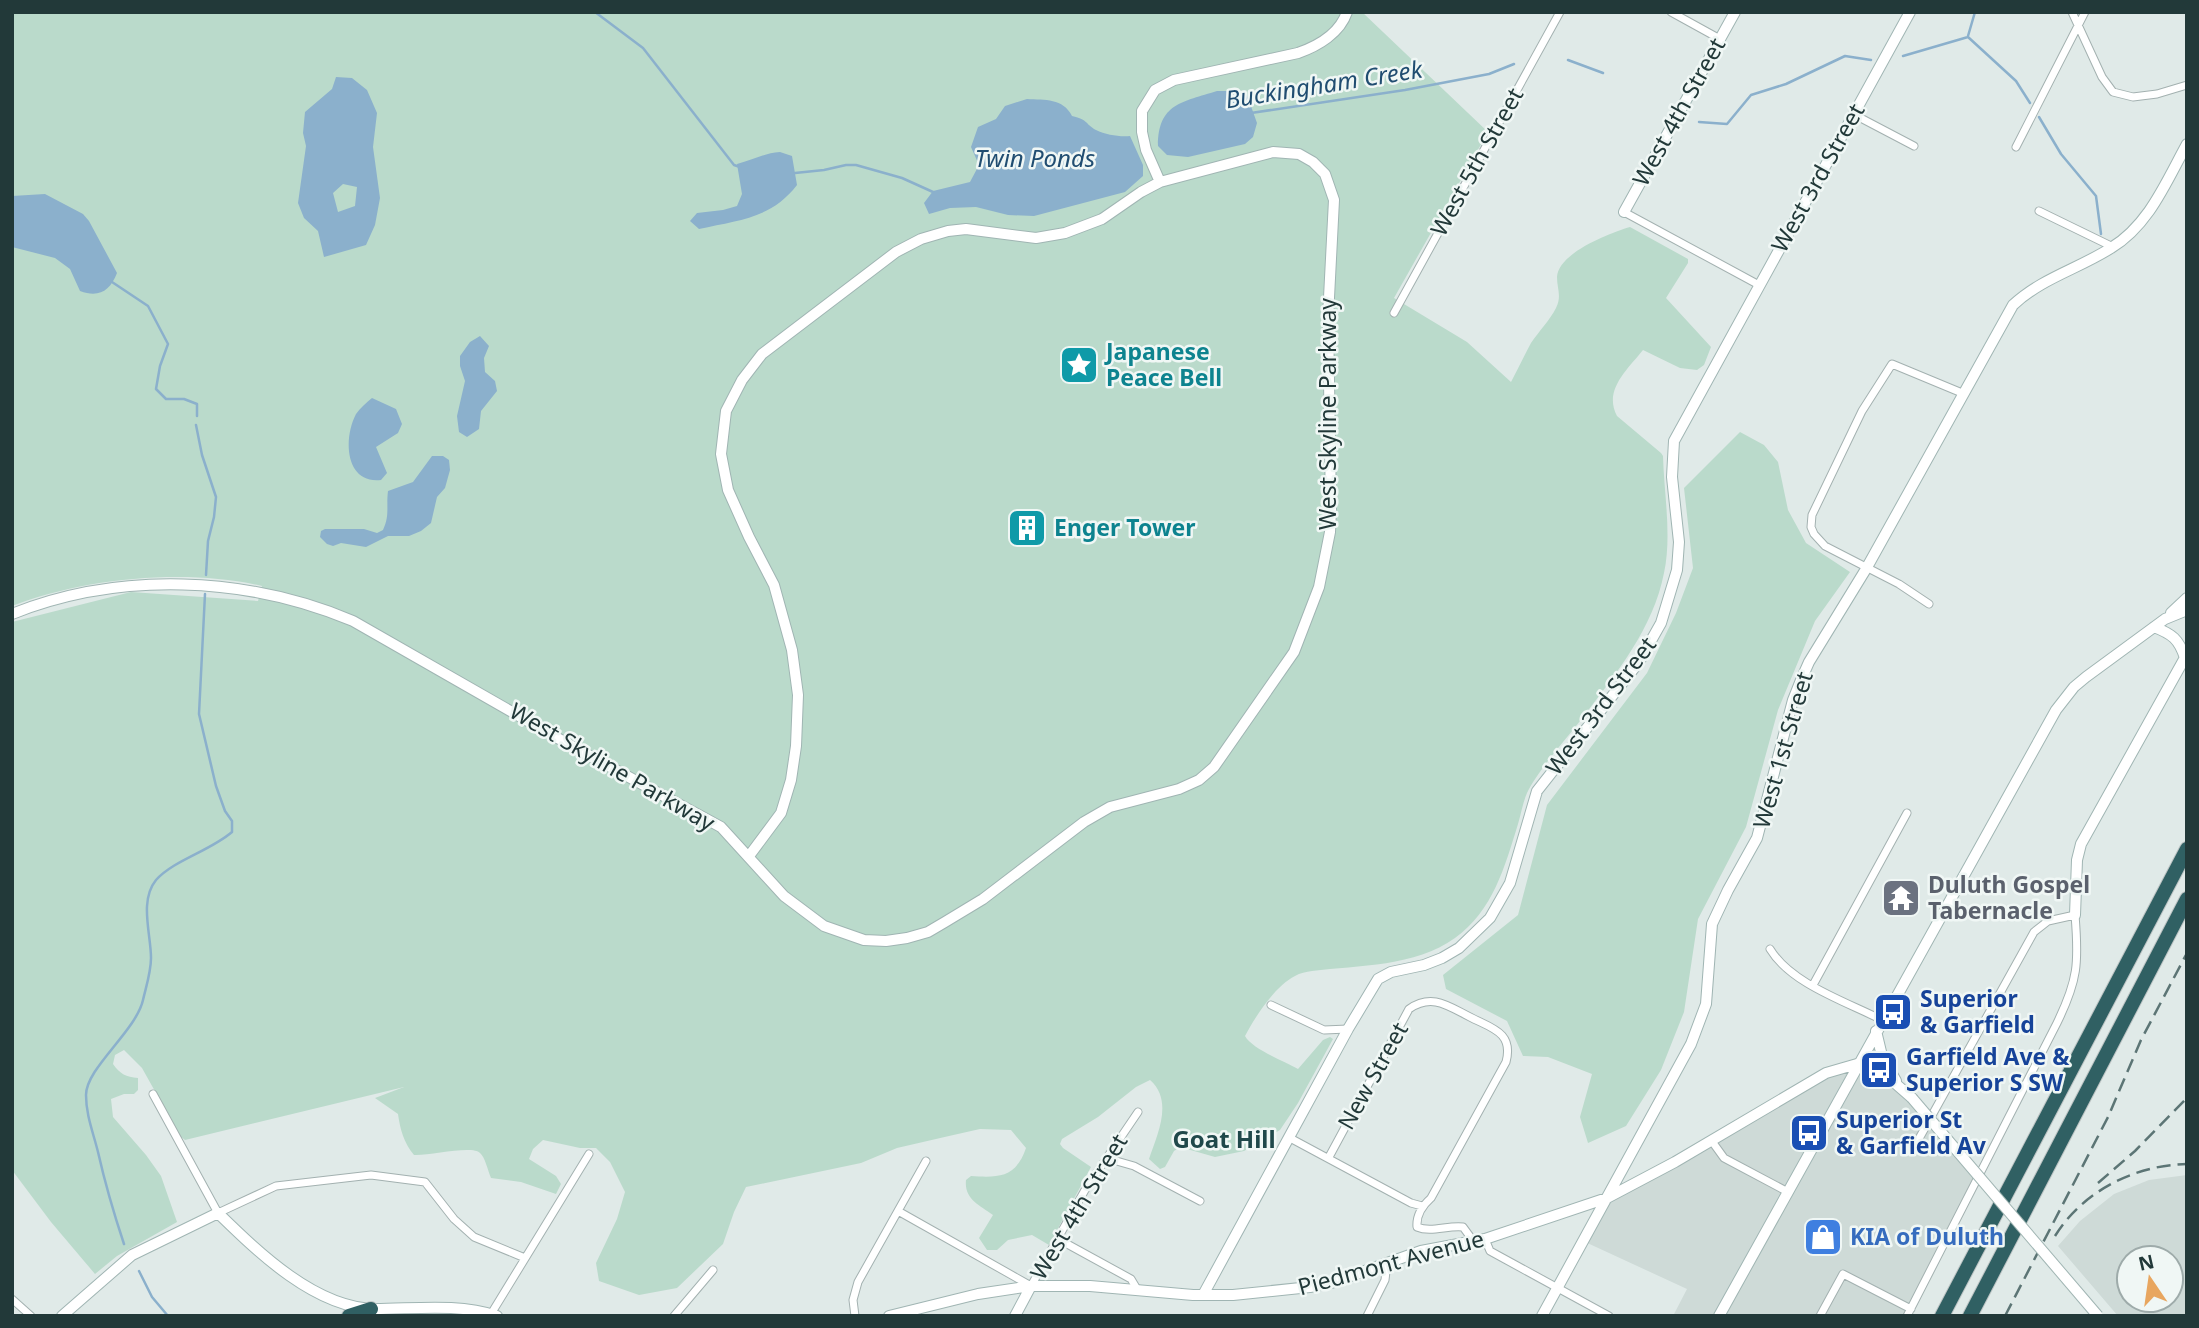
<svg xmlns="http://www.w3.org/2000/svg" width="2199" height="1328" viewBox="0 0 2199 1328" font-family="'Noto Sans',sans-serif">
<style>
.built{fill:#cedad7;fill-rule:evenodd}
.green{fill:#badacb}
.water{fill:#8bb0cc;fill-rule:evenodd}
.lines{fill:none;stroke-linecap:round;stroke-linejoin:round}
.stream{stroke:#8bb0cc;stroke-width:2.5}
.street-casing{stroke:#a3b1b0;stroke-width:9}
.secondary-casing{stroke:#a0b5b3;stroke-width:12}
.highway-casing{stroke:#bdc4c4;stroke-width:16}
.street{stroke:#fff;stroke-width:7}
.secondary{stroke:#fff;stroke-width:10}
.highway{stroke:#306063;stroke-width:14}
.rail{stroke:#5c7575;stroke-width:2.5;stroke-dasharray:14 7;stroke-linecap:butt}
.secondary-bridge-casing{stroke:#a0b5b3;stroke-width:12;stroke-linecap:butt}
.secondary-bridge{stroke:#fff;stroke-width:10}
.labels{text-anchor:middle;stroke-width:5;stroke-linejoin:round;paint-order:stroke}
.street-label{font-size:23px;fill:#223939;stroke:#f0f7f5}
.culture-label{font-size:23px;font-weight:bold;fill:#0d838f;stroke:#f0f7f5;text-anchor:start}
.worship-label{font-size:23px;font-weight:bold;fill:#5b616d;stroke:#f0f7f5;text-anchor:start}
.transit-label{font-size:23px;font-weight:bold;fill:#164399;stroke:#f0f7f5;text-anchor:start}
.shop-label{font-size:23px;font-weight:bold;fill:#366cbe;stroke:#f0f7f5;text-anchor:start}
.water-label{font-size:24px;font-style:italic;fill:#204d71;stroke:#f0f7f5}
.neighbourhood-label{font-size:24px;font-weight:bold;fill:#1f484a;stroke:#f0f7f5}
</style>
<rect width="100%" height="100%" fill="#e0eae8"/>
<path class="built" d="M 1857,1064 L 1888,1077 L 1980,1174 L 1907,1316 L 1673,1316 L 1687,1289 L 1583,1241 L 1607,1198 L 1826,1073 Z
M 2187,1175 L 2187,1316 L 2118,1316 L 2058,1246 L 2080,1221 L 2114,1194 L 2149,1180 ZM 2129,1258 L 2171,1258 L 2171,1300 L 2129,1300 Z"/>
<path class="green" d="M 12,12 L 1362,12 L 1488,132 L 1394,298 L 1467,342 L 1511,382 C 1518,369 1524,356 1531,343 C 1539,331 1550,320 1556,308 C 1562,296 1557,289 1557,277 C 1558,253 1610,233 1630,227 L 1688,259 L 1688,263 L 1666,298 L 1711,347 L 1704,365 L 1697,370 L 1680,368 L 1643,350 C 1628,369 1603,390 1617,416 L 1661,453 L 1663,456 C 1664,494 1672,536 1664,573 C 1653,629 1617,672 1584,716 C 1568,737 1538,770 1527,793 C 1523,802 1521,814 1518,824 C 1505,866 1493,911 1455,938 C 1415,967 1359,965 1312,971 C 1306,972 1300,973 1295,976 C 1275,986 1255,1017 1245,1036 C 1252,1049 1284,1061 1298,1069 L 1323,1040 L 1330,1037 L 1333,1039 L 1298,1103 L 1280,1130 L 1244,1151 L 1215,1157 L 1180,1147 L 1174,1151 L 1165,1167 L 1160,1169 L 1149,1159 C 1157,1135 1174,1101 1150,1080 L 1136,1087 L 1098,1117 L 1062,1139 L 1060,1144 L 1063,1148 L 1091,1167 L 1049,1245 L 1032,1235 L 1008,1240 L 997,1250 L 987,1250 L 979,1238 L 993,1215 C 979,1205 964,1199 966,1180 L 971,1176 C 1000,1178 1016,1177 1026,1148 L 1011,1130 L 980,1129 L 949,1136 L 897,1148 L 861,1163 L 746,1187 L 734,1212 L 723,1244 L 677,1288 L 639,1295 L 599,1281 L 596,1263 L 617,1219 L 625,1192 L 610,1162 L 596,1148 L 580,1148 L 543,1140 L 533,1149 L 529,1159 L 556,1176 L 561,1184 L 556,1194 L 521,1182 L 491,1178 C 488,1171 485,1157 480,1153 C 472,1145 429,1156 414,1155 C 404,1143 400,1129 398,1114 L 375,1098 L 404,1087 L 185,1140 L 180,1136 L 142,1068 L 124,1050 L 115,1055 L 113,1064 C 120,1074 126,1077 138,1078 L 138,1090 L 134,1094 L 124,1094 L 111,1099 L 113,1117 L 146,1155 L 161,1176 L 177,1222 L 117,1256 L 95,1274 L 51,1222 L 12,1170 L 12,622 L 131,592 L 258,601 L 262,586 C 187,568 83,578 12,606 Z
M 1740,432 L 1764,445 L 1778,462 L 1788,510 L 1806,543 L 1850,572 L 1815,621 L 1778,710 L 1746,827 L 1698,919 L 1684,1012 L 1661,1070 L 1626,1126 L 1588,1143 L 1580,1117 L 1592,1074 L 1548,1057 L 1523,1056 L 1507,1021 L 1446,989 L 1443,975 L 1518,915 L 1547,805 L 1647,673 L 1676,613 L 1693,568 L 1684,488 Z"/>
<path class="water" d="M 336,77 L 352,78 L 367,90 L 377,113 L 373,147 L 380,198 L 375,225 L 366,245 L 324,257 L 318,231 L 304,218 L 298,203 L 306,146 L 303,133 L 305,112 L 332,89 ZM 343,184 L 357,187 L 355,206 L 338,212 L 333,193 Z
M 1217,91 L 1238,91 L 1247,95 L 1257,123 L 1253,137 L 1245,144 L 1188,157 L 1167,155 L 1158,146 C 1158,103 1183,102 1217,91 Z
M 1027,99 C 1045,100 1063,98 1072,116 C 1089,120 1085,124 1096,130 C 1106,135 1120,137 1130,136 L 1143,165 L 1143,176 L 1125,192 L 1034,216 L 1008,215 L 976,207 L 950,208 L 929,214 L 924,203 L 933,191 L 970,182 L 979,165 L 971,147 L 978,127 L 996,119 L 1005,106 Z
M 780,152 L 792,156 L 797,185 C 771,219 738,220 699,229 L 690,221 L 697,213 L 723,210 L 737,206 L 742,194 L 737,164 C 753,160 764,153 780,152 Z
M 45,194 L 83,214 L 89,221 L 117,273 C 110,291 99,298 80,291 L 70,269 L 55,258 L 12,247 L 12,196 Z
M 480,336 L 489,346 L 484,358 L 485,372 L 495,381 L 497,391 L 481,411 L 479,429 L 467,437 L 459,432 L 457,416 L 465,381 L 460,366 L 460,356 L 470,342 Z
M 372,398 L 396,409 L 402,424 L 398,433 L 376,447 L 387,473 L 381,480 C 345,484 343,439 356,414 C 360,408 366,403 372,398 Z
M 432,456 L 443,456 L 449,460 L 450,470 L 445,488 L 437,497 L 431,523 L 421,531 L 409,536 L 388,536 L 366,547 L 341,543 L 333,546 L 327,544 L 320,537 L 321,531 L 325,529 L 364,529 L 377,533 L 383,530 C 390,515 386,507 388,491 L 413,482 Z"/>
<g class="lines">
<path class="stream" d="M 595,12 L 643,48 L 734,165 L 740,167
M 1968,36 L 1975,12
M 1903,56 L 1968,37 L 2016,81 L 2030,103
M 1568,60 L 1603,73
M 1251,113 L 1405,90 L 1489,74 L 1514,64
M 2039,117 L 2061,154 L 2096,196 L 2101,234
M 1699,122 L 1727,124 L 1751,95 L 1786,84 L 1845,56 L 1871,60
M 795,173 L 824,170 L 846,165 L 856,165 L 902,178 L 933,192
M 112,282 L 148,306 L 168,344 L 160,366 L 156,389 L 166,399 L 184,399 L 197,404 L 197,416
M 196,425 L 202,455 L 216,497 L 214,517 L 208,541 L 206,575
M 124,1244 C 114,1214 105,1183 98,1152 C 93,1132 86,1115 86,1095 C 86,1068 136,1031 143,1000 C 146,987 151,972 151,958 C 151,934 139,901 156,880 C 174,860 210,851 232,832 L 232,821 L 225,811 L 216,786 L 199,714 L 205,594
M 139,1271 L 152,1297 L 168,1316"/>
<defs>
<path id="street" d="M 1671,12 L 1720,39
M 2072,12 L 2102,77 L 2113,92 L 2133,97 L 2157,94 L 2187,85
M 1853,114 L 1914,146
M 2016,147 L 2085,12
M 2039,211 L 2113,247
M 1624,212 L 1759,285
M 1394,313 L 1560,12
M 1929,604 L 1899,584 L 1825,546 L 1814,534 L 1811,527 L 1812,515 L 1862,411 L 1892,364 L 1962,393
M 1770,949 C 1791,984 1847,1002 1882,1020
M 1813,985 L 1907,813
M 1271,1005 L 1324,1030 L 1348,1029
M 153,1094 L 218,1213 L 276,1186 L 371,1175 L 425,1182 L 454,1219 L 474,1237 L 525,1258
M 1290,1138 L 1411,1203 L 1422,1206
M 1711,1140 L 1724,1158 L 1788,1192
M 1329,1157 L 1409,1009 C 1432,993 1448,1006 1470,1017 C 1491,1028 1514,1032 1506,1062 L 1431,1198 C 1422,1206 1416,1215 1417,1227 C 1431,1233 1448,1225 1463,1227 L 1474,1242
M 1106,1158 L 1134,1166 L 1200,1201
M 898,1211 L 1031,1286 L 1085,1190 L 1138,1112
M 1058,1239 L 1131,1279 L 1137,1289
M 1485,1239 L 1490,1251 L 1609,1316
M 12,1299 L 31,1316
M 491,1314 L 589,1154
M 674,1316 L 713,1270
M 855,1316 L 853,1300 L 858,1282 L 926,1161
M 1367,1316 L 1385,1280 L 1387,1263
M 1820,1316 L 1843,1274 L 1911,1309
M 1907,1316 L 2057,1023 C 2078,980 2079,963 2075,915 L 2048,921 L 2034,932 L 1916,1144"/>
<path id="secondary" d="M 1160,182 L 1146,150 L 1142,132 L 1142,111 L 1155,90 L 1174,80 L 1298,53 C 1318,46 1340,33 1347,12
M 1624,212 L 1735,12
M 2171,613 L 2187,598
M 12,614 C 120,571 246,576 353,621 L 568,744 L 721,827 L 784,896 L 824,926 L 864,940 L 886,941 L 907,938 L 928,932 L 945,922 L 983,899 L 1084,822 L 1110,807 L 1179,789 L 1199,780 L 1214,767 L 1294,652 L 1319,587 L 1330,532 L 1331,509 L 1328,317 L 1334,200 L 1325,174 L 1313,162 L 1299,154 L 1273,152 L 1160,182 L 1141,192 L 1102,219 L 1065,233 L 1036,238 L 966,229 L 948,231 L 921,239 L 896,252 L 762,354 L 742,380 L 726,411 L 721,454 L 728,490 L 749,537 L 774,585 L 792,650 L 798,695 L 796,746 L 791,780 L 781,813 L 749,856
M 2154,627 C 2172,634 2179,639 2185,658
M 2075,915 L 2077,860 L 2081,844 L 2187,654
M 1876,1031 L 1882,1056 L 1896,1081
M 1857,1064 L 1888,1077 L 1912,1098
M 1203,1295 L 1348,1029 L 1378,979 L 1391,972 L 1424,965 L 1442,958 L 1459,948 L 1490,918 L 1510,883 L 1537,791 L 1639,662 L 1661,623 L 1677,570 L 1679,542 L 1672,477 L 1674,441 L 1910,12
M 62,1316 L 132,1255 L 218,1213 C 258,1252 315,1308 375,1309 C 415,1309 458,1303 497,1316
M 889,1316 L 978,1294 L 1031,1286 L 1090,1286 L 1193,1295 L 1233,1295 L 1310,1287 L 1331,1283 L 1421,1251 L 1485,1239 L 1607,1198 L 1675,1162 L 1826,1073 L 1857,1064
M 1015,1316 L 1031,1286
M 1542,1316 L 1691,1044 L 1706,1004 L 1712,924 L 1728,890 L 1757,838 L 1793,700 L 1801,680 L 1809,662 L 1866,569 L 2013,305 C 2042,278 2078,269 2111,248 C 2149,225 2166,182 2187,144
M 1719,1316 L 2056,710 L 2074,687 L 2086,677 L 2165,619 L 2187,610"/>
<path id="highway" d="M 349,1316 L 371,1309
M 1942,1316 L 2187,849
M 1970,1316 L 2187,899"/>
</defs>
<use href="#street" class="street-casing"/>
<use href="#secondary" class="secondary-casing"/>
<use href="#highway" class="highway-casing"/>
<use href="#street" class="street"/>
<use href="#secondary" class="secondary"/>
<use href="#highway" class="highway"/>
<path class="rail" d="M 2098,1183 L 2135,1151 L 2187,1098
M 2055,1236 C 2083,1191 2135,1165 2187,1164
M 2005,1316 L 2108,1117 L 2141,1040 L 2187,953"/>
<defs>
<path id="secondary-bridge" d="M 1912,1098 L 2098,1316"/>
</defs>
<use href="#secondary-bridge" class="secondary-bridge-casing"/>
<use href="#secondary-bridge" class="secondary-bridge"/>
</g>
<defs>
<symbol id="sight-square" viewBox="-11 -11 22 22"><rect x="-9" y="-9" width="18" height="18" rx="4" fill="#0f9aa8" stroke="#f0f7f5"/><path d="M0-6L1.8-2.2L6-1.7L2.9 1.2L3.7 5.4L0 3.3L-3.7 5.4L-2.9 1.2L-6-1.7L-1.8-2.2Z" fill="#fff"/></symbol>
<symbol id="building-square" viewBox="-11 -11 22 22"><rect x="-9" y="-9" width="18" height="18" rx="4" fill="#0f9aa8" stroke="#f0f7f5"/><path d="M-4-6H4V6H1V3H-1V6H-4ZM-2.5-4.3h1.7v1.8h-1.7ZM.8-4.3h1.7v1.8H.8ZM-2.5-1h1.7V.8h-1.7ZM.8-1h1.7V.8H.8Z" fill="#fff"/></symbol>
<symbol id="temple-square" viewBox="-11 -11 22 22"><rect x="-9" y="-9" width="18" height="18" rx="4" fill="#6b7280" stroke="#f0f7f5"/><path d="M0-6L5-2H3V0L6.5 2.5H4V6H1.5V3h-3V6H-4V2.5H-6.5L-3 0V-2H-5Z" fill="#fff"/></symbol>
<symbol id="bus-square" viewBox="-11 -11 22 22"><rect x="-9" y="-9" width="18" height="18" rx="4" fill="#1a4fb4" stroke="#f0f7f5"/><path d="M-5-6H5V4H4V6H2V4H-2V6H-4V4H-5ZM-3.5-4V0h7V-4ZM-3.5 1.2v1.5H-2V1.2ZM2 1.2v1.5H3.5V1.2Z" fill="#fff"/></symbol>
<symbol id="shop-square" viewBox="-11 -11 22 22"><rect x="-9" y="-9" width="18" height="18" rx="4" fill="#3f7fe0" stroke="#f0f7f5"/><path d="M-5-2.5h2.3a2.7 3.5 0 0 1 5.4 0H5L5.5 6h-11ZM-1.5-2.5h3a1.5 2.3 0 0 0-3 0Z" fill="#fff"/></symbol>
</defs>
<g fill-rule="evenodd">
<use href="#sight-square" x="1057" y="343" width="44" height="44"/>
<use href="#building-square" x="1005" y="506" width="44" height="44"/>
<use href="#temple-square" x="1879" y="876" width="44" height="44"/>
<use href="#bus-square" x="1871" y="990" width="44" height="44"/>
<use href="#bus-square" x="1857" y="1048" width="44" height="44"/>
<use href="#bus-square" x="1787" y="1111" width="44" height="44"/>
<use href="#shop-square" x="1801" y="1215" width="44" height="44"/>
</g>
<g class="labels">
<g class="street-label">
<text transform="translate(1679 112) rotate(-61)" y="8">West 4th Street</text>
<text transform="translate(1477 162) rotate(-61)" y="8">West 5th Street</text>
<text transform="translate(1818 178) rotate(-61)" y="8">West 3rd Street</text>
<text transform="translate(1328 414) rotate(-90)" y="8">West Skyline Parkway</text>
<text transform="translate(1601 706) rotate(-53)" y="8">West 3rd Street</text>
<text transform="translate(1783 750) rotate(-74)" y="8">West 1st Street</text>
<text transform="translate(612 767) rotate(30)" y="8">West Skyline Parkway</text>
<text transform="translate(1373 1076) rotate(-61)" y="8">New Street</text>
<text transform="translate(1079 1207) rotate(-59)" y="8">West 4th Street</text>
<text transform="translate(1391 1263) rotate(-15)" y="8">Piedmont Avenue</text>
</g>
<g class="culture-label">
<text x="1106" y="360">Japanese<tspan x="1106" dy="26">Peace Bell</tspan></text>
<text x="1054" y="536">Enger Tower</text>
</g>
<g class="worship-label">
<text x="1928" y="893">Duluth Gospel<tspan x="1928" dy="26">Tabernacle</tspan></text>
</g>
<g class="transit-label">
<text x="1920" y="1007">Superior<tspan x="1920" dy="26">&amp; Garfield</tspan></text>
<text x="1906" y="1065">Garfield Ave &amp;<tspan x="1906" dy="26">Superior S SW</tspan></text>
<text x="1836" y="1128">Superior St<tspan x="1836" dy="26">&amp; Garfield Av</tspan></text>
</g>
<g class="shop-label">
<text x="1850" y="1245">KIA of Duluth</text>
</g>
<g class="water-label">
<text transform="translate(1324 85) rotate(-9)" y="8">Buckingham Creek</text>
<text x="1035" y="167">Twin Ponds</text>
</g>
<g class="neighbourhood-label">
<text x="1224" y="1148">Goat Hill</text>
</g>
</g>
<rect width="2199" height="1328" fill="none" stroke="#223939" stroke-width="28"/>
<g transform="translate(2150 1279) rotate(347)"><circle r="33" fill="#f0f7f5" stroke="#9eabaa" stroke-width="2"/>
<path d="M0-5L12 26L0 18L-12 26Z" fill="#e8a65f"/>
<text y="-10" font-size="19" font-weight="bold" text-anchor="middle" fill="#223939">N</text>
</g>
</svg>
